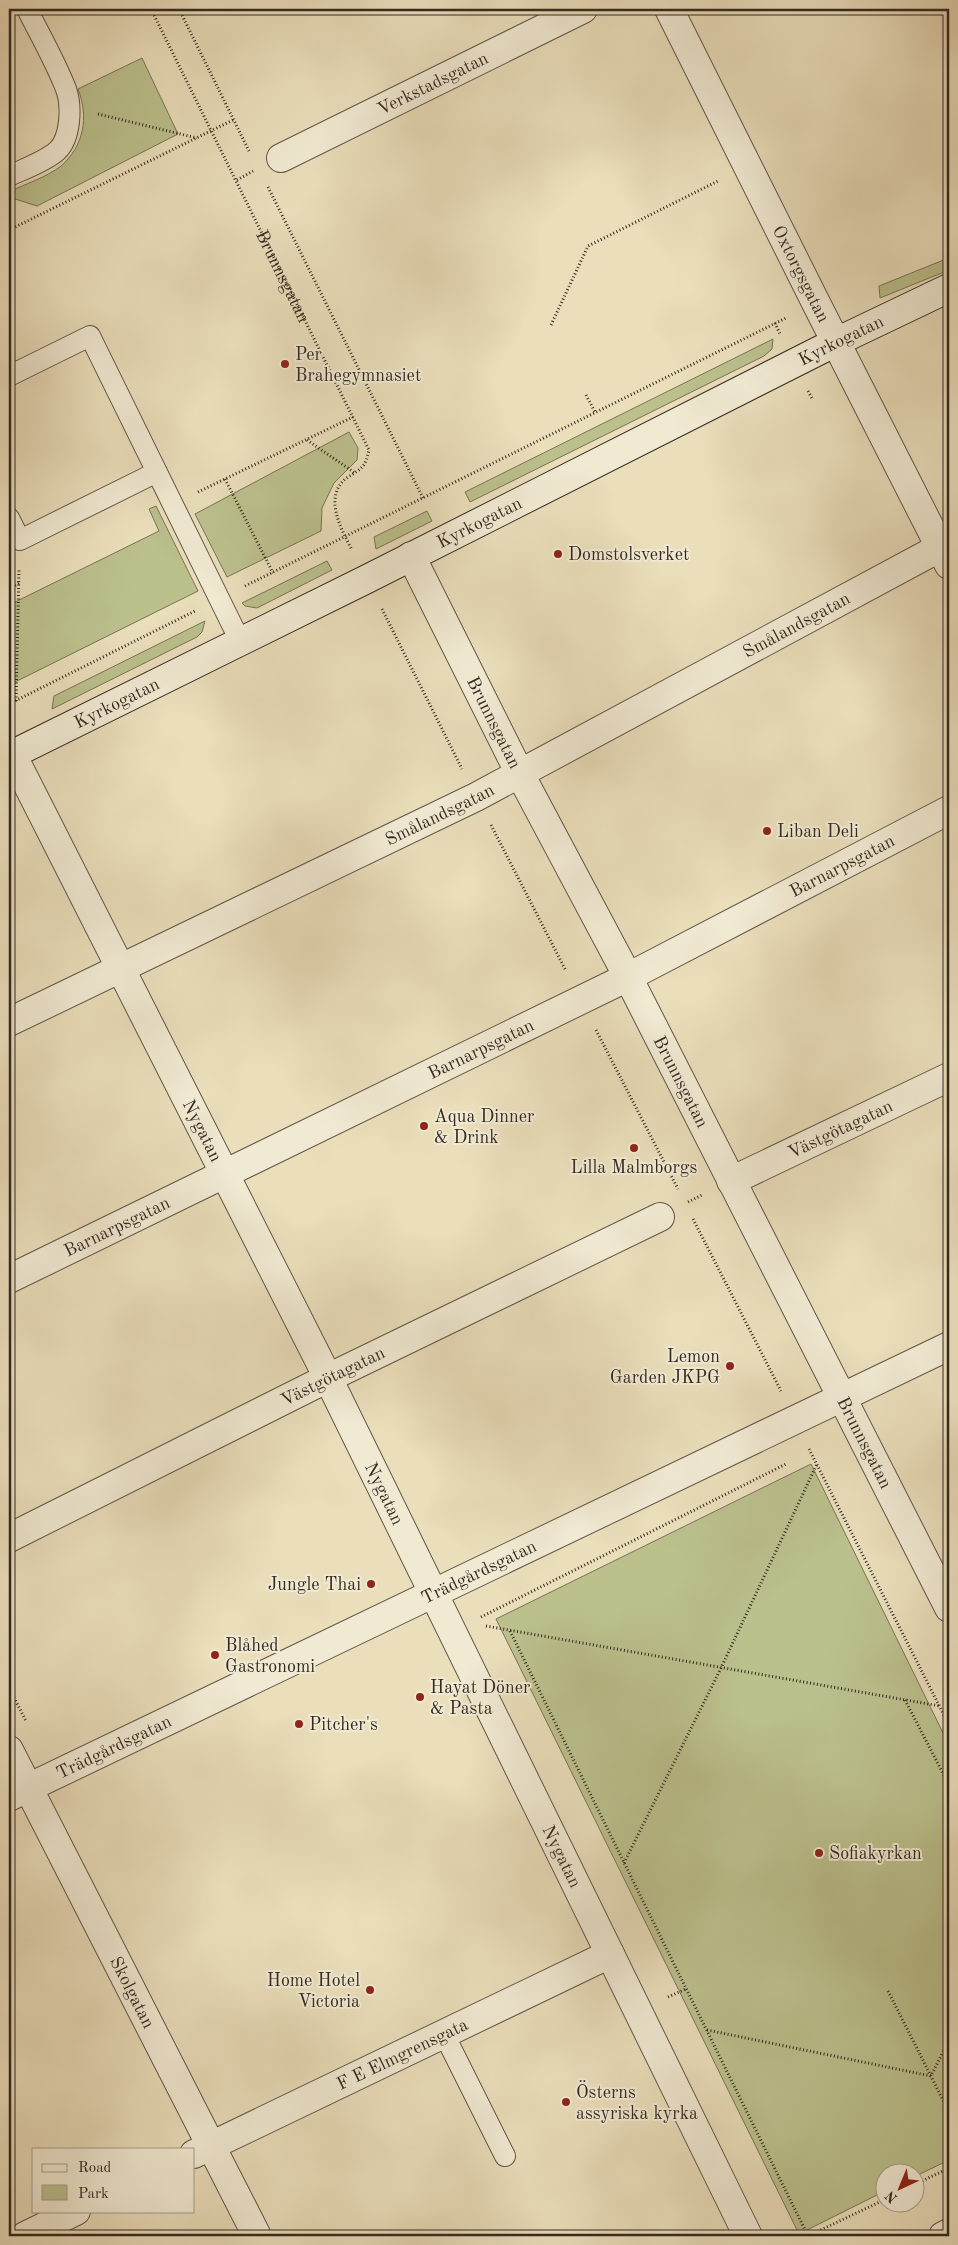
<svg xmlns="http://www.w3.org/2000/svg" width="958" height="2245" viewBox="0 0 958 2245" font-family="'Old Standard TT',serif">
<style>
.green{fill:#bbc08d;stroke:#787457}
.lines{fill:none;stroke-linecap:round;stroke-linejoin:round}
.lane-casing{stroke:#625648;stroke-width:22}
.street-casing{stroke:#625648;stroke-width:30}
.secondary-casing{stroke:#342921;stroke-width:30}
.path{stroke:#342921;stroke-width:3;stroke-dasharray:1 2.5;stroke-linecap:butt}
.lane{stroke:#f1ead3;stroke-width:20}
.street{stroke:#f1ead3;stroke-width:28}
.secondary{stroke:#f1ead3;stroke-width:28}
.poi-dot{fill:#8f2418;stroke:#f1ead3;stroke-width:2}
.labels{text-anchor:middle;stroke-width:4;stroke-linejoin:round;paint-order:stroke}
.street-label{font-size:18px;fill:#342921;stroke:#f1ead3}
.poi-label{font-size:18px;fill:#342921;stroke:#f1ead3;text-anchor:start}
</style>
<rect width="100%" height="100%" fill="#eadebb"/>
<filter id="stains"><feTurbulence type="fractalNoise" baseFrequency=".004" numOctaves="4"/><feColorMatrix values="0 0 0 0 .2 0 0 0 0 .09 0 0 0 0 .02 0 0 0 .5 -.17"/></filter>
<radialGradient id="worn" r=".72"><stop offset=".6" stop-color="#630" stop-opacity="0"/><stop offset="1" stop-color="#630" stop-opacity=".3"/></radialGradient>
<path class="green" d="M 142,58 L 178,134 L 37,206 L 9,197 L 9,192 C 25,184 47,177 61,166 C 84,146 89,117 78,89 Z
M 946,259 L 949,270 L 880,298 L 879,286 Z
M 773,339 L 772,349 L 764,356 L 470,502 L 465,492 Z
M 349,432 L 358,448 L 357,460 L 334,483 L 322,508 L 321,531 L 227,577 L 195,514 Z
M 156,506 L 198,591 L 9,685 L 9,605 L 159,531 L 149,509 Z
M 427,511 L 432,521 L 376,549 L 374,537 Z
M 327,561 L 332,570 L 257,608 L 245,606 L 242,603 Z
M 205,621 L 202,632 L 197,637 L 52,709 L 54,696 Z
M 811,1464 L 949,1745 L 949,2160 L 916,2176 L 916,2172 L 886,2172 L 885,2191 L 799,2234 L 496,1619 Z"/>
<g class="lines">
<defs>
<path id="lane" d="M 9,176 C 24,169 44,162 57,151 C 71,138 72,106 66,89 C 55,61 40,35 27,9
M 9,376 L 90,336 L 240,641
M 9,518 L 20,540 L 157,472
M 444,2034 L 505,2156"/>
<g id="street">
<path id="s2" d="M 669,9 L 816,303 L 949,565"/>
<path id="s3" d="M 281,158 L 583,9"/>
<path id="s4" d="M 411,556 L 519,772 L 628,977 L 949,1608"/>
<path id="s5" d="M 12,754 L 328,1378 L 748,2236"/>
<path id="s6" d="M 9,1022 L 476,797 L 941,547"/>
<path id="s7" d="M 731,1181 L 949,1077"/>
<path id="s8" d="M 9,1279 L 628,977 L 949,810"/>
<path id="s9" d="M 9,1538 L 328,1378 L 660,1217"/>
<path id="s10" d="M 9,1750 L 257,2236"/>
<path id="s11" d="M 9,1797 L 949,1346"/>
<path id="s12" d="M 194,2154 L 610,1954"/>
<path d="M 25,2236 L 76,2211"/>
<path d="M 943,2236 L 949,2233"/>
</g>
<g id="secondary">
<path id="s13" d="M 9,756 L 367,579 L 836,342 L 949,288"/>
</g>
</defs>
<use href="#lane" class="lane-casing"/>
<use href="#street" class="street-casing"/>
<use href="#secondary" class="secondary-casing"/>
<g class="path">
<path id="s1" d="M 151,9 L 369,450 C 365,468 362,468 348,477 C 322,495 341,529 352,550"/>
<path d="M 179,9 L 249,151"/>
<path d="M 98,114 L 197,138"/>
<path d="M 237,180 L 253,171"/>
<path d="M 268,187 L 423,498"/>
<path d="M 9,230 L 233,120"/>
<path d="M 775,323 L 780,334"/>
<path d="M 551,325 L 588,246 L 718,181"/>
<path d="M 808,391 L 813,400"/>
<path d="M 586,395 L 595,412"/>
<path d="M 307,440 L 355,473"/>
<path d="M 225,479 L 273,573"/>
<path d="M 198,492 L 353,417"/>
<path d="M 245,586 L 786,318"/>
<path d="M 9,589 L 19,583"/>
<path d="M 382,609 L 462,769"/>
<path d="M 16,701 L 19,569"/>
<path d="M 9,704 L 195,611"/>
<path d="M 491,825 L 566,971"/>
<path d="M 596,1030 L 678,1189"/>
<path d="M 688,1202 L 702,1195"/>
<path d="M 693,1219 L 781,1391"/>
<path d="M 809,1449 L 949,1725"/>
<path d="M 481,1617 L 786,1464"/>
<path d="M 486,1626 L 940,1706"/>
<path d="M 510,1631 L 808,2236"/>
<path d="M 9,1688 L 26,1721"/>
<path d="M 905,1700 L 949,1785"/>
<path d="M 624,1863 L 721,1668 L 817,1464"/>
<path d="M 888,1991 L 949,2112"/>
<path d="M 668,1997 L 686,1989"/>
<path d="M 707,2030 L 931,2076 L 949,2040"/>
<path d="M 916,2184 L 949,2168"/>
<path d="M 808,2236 L 886,2199"/>
</g>
<use href="#lane" class="lane"/>
<use href="#street" class="street"/>
<use href="#secondary" class="secondary"/>
</g>
<g class="poi-dot">
<circle cx="285" cy="364" r="5"/>
<circle cx="558" cy="554" r="5"/>
<circle cx="767" cy="831" r="5"/>
<circle cx="424" cy="1126" r="5"/>
<circle cx="634" cy="1148" r="5"/>
<circle cx="730" cy="1366" r="5"/>
<circle cx="371" cy="1584" r="5"/>
<circle cx="215" cy="1655" r="5"/>
<circle cx="420" cy="1697" r="5"/>
<circle cx="299" cy="1724" r="5"/>
<circle cx="819" cy="1853" r="5"/>
<circle cx="370" cy="1990" r="5"/>
<circle cx="566" cy="2102" r="5"/>
</g>
<g class="labels">
<g class="street-label">
<text dy="6" stroke="none"><textPath href="#s3" startOffset="169">Verkstadsgatan</textPath></text>
<text dy="6" stroke="none"><textPath href="#s2" startOffset="296">Oxtorgsgatan</textPath></text>
<text dy="6" stroke="none"><textPath href="#s1" startOffset="298">Brunnsgatan</textPath></text>
<text dy="6" stroke="none"><textPath href="#s13" startOffset="930">Kyrkogatan</textPath></text>
<text dy="6" stroke="none"><textPath href="#s13" startOffset="525">Kyrkogatan</textPath></text>
<text dy="6" stroke="none"><textPath href="#s6" startOffset="882">Smålandsgatan</textPath></text>
<text dy="6" stroke="none"><textPath href="#s13" startOffset="120">Kyrkogatan</textPath></text>
<text dy="6" stroke="none"><textPath href="#s4" startOffset="186">Brunnsgatan</textPath></text>
<text dy="6" stroke="none"><textPath href="#s6" startOffset="478">Smålandsgatan</textPath></text>
<text dy="6" stroke="none"><textPath href="#s8" startOffset="930">Barnarpsgatan</textPath></text>
<text dy="6" stroke="none"><textPath href="#s8" startOffset="525">Barnarpsgatan</textPath></text>
<text dy="6" stroke="none"><textPath href="#s4" startOffset="591">Brunnsgatan</textPath></text>
<text dy="6" stroke="none"><textPath href="#s7" startOffset="121">Västgötagatan</textPath></text>
<text dy="6" stroke="none"><textPath href="#s5" startOffset="422">Nygatan</textPath></text>
<text dy="6" stroke="none"><textPath href="#s8" startOffset="120">Barnarpsgatan</textPath></text>
<text dy="6" stroke="none"><textPath href="#s9" startOffset="362">Västgötagatan</textPath></text>
<text dy="6" stroke="none"><textPath href="#s4" startOffset="996">Brunnsgatan</textPath></text>
<text dy="6" stroke="none"><textPath href="#s5" startOffset="828">Nygatan</textPath></text>
<text dy="6" stroke="none"><textPath href="#s11" startOffset="521">Trädgårdsgatan</textPath></text>
<text dy="6" stroke="none"><textPath href="#s11" startOffset="116">Trädgårdsgatan</textPath></text>
<text dy="6" stroke="none"><textPath href="#s5" startOffset="1232">Nygatan</textPath></text>
<text dy="6" stroke="none"><textPath href="#s10" startOffset="272">Skolgatan</textPath></text>
<text dy="6" stroke="none"><textPath href="#s12" startOffset="231">F E Elmgrensgata</textPath></text>
</g>
<g class="poi-label">
<text x="295" y="360">Per<tspan x="295" dy="21">Brahegymnasiet</tspan></text>
<text x="568" y="560">Domstolsverket</text>
<text x="777" y="837">Liban Deli</text>
<text x="434" y="1122">Aqua Dinner<tspan x="434" dy="21">&amp; Drink</tspan></text>
<text x="634" y="1173" text-anchor="middle">Lilla Malmborgs</text>
<text x="720" y="1362" text-anchor="end">Lemon<tspan x="720" dy="21">Garden JKPG</tspan></text>
<text x="361" y="1590" text-anchor="end">Jungle Thai</text>
<text x="225" y="1651">Blåhed<tspan x="225" dy="21">Gastronomi</tspan></text>
<text x="430" y="1693">Hayat Döner<tspan x="430" dy="21">&amp; Pasta</tspan></text>
<text x="309" y="1730">Pitcher's</text>
<text x="829" y="1859">Sofiakyrkan</text>
<text x="360" y="1986" text-anchor="end">Home Hotel<tspan x="360" dy="21">Victoria</tspan></text>
<text x="576" y="2098">Österns<tspan x="576" dy="21">assyriska kyrka</tspan></text>
</g>
</g>
<rect width="958" height="2245" fill="none" stroke="#eadebb" stroke-width="30"/>
<rect x="10" y="10" width="938" height="2225" fill="none" stroke="#342921" stroke-width="2.5"/>
<rect x="15" y="15" width="928" height="2215" fill="none" stroke="#342921"/>
<rect x="32" y="2148" width="162" height="65" fill="#f1ead3" stroke="#a59d8c"/>
<rect x="42" y="2164" width="25" height="8" fill="#f1ead3" stroke="#a59d8c"/>
<text x="78" y="2172" font-size="15" fill="#342921">Road</text>
<rect x="42" y="2185" width="25" height="15" fill="#bbc08d" stroke="#a59d8c"/>
<text x="78" y="2198" font-size="15" fill="#342921">Park</text>
<g transform="translate(900 2188) rotate(224)"><circle r="24" fill="#f1ead3" stroke="#a59d8c"/>
<path d="M0-4L9 19L0 12L-9 19Z" fill="#8f2418"/>
<text y="-8" font-size="14" font-weight="bold" text-anchor="middle" fill="#342921">N</text>
</g>
<rect width="100%" height="100%" filter="url(#stains)"/>
<rect width="100%" height="100%" fill="url(#worn)"/>
</svg>
